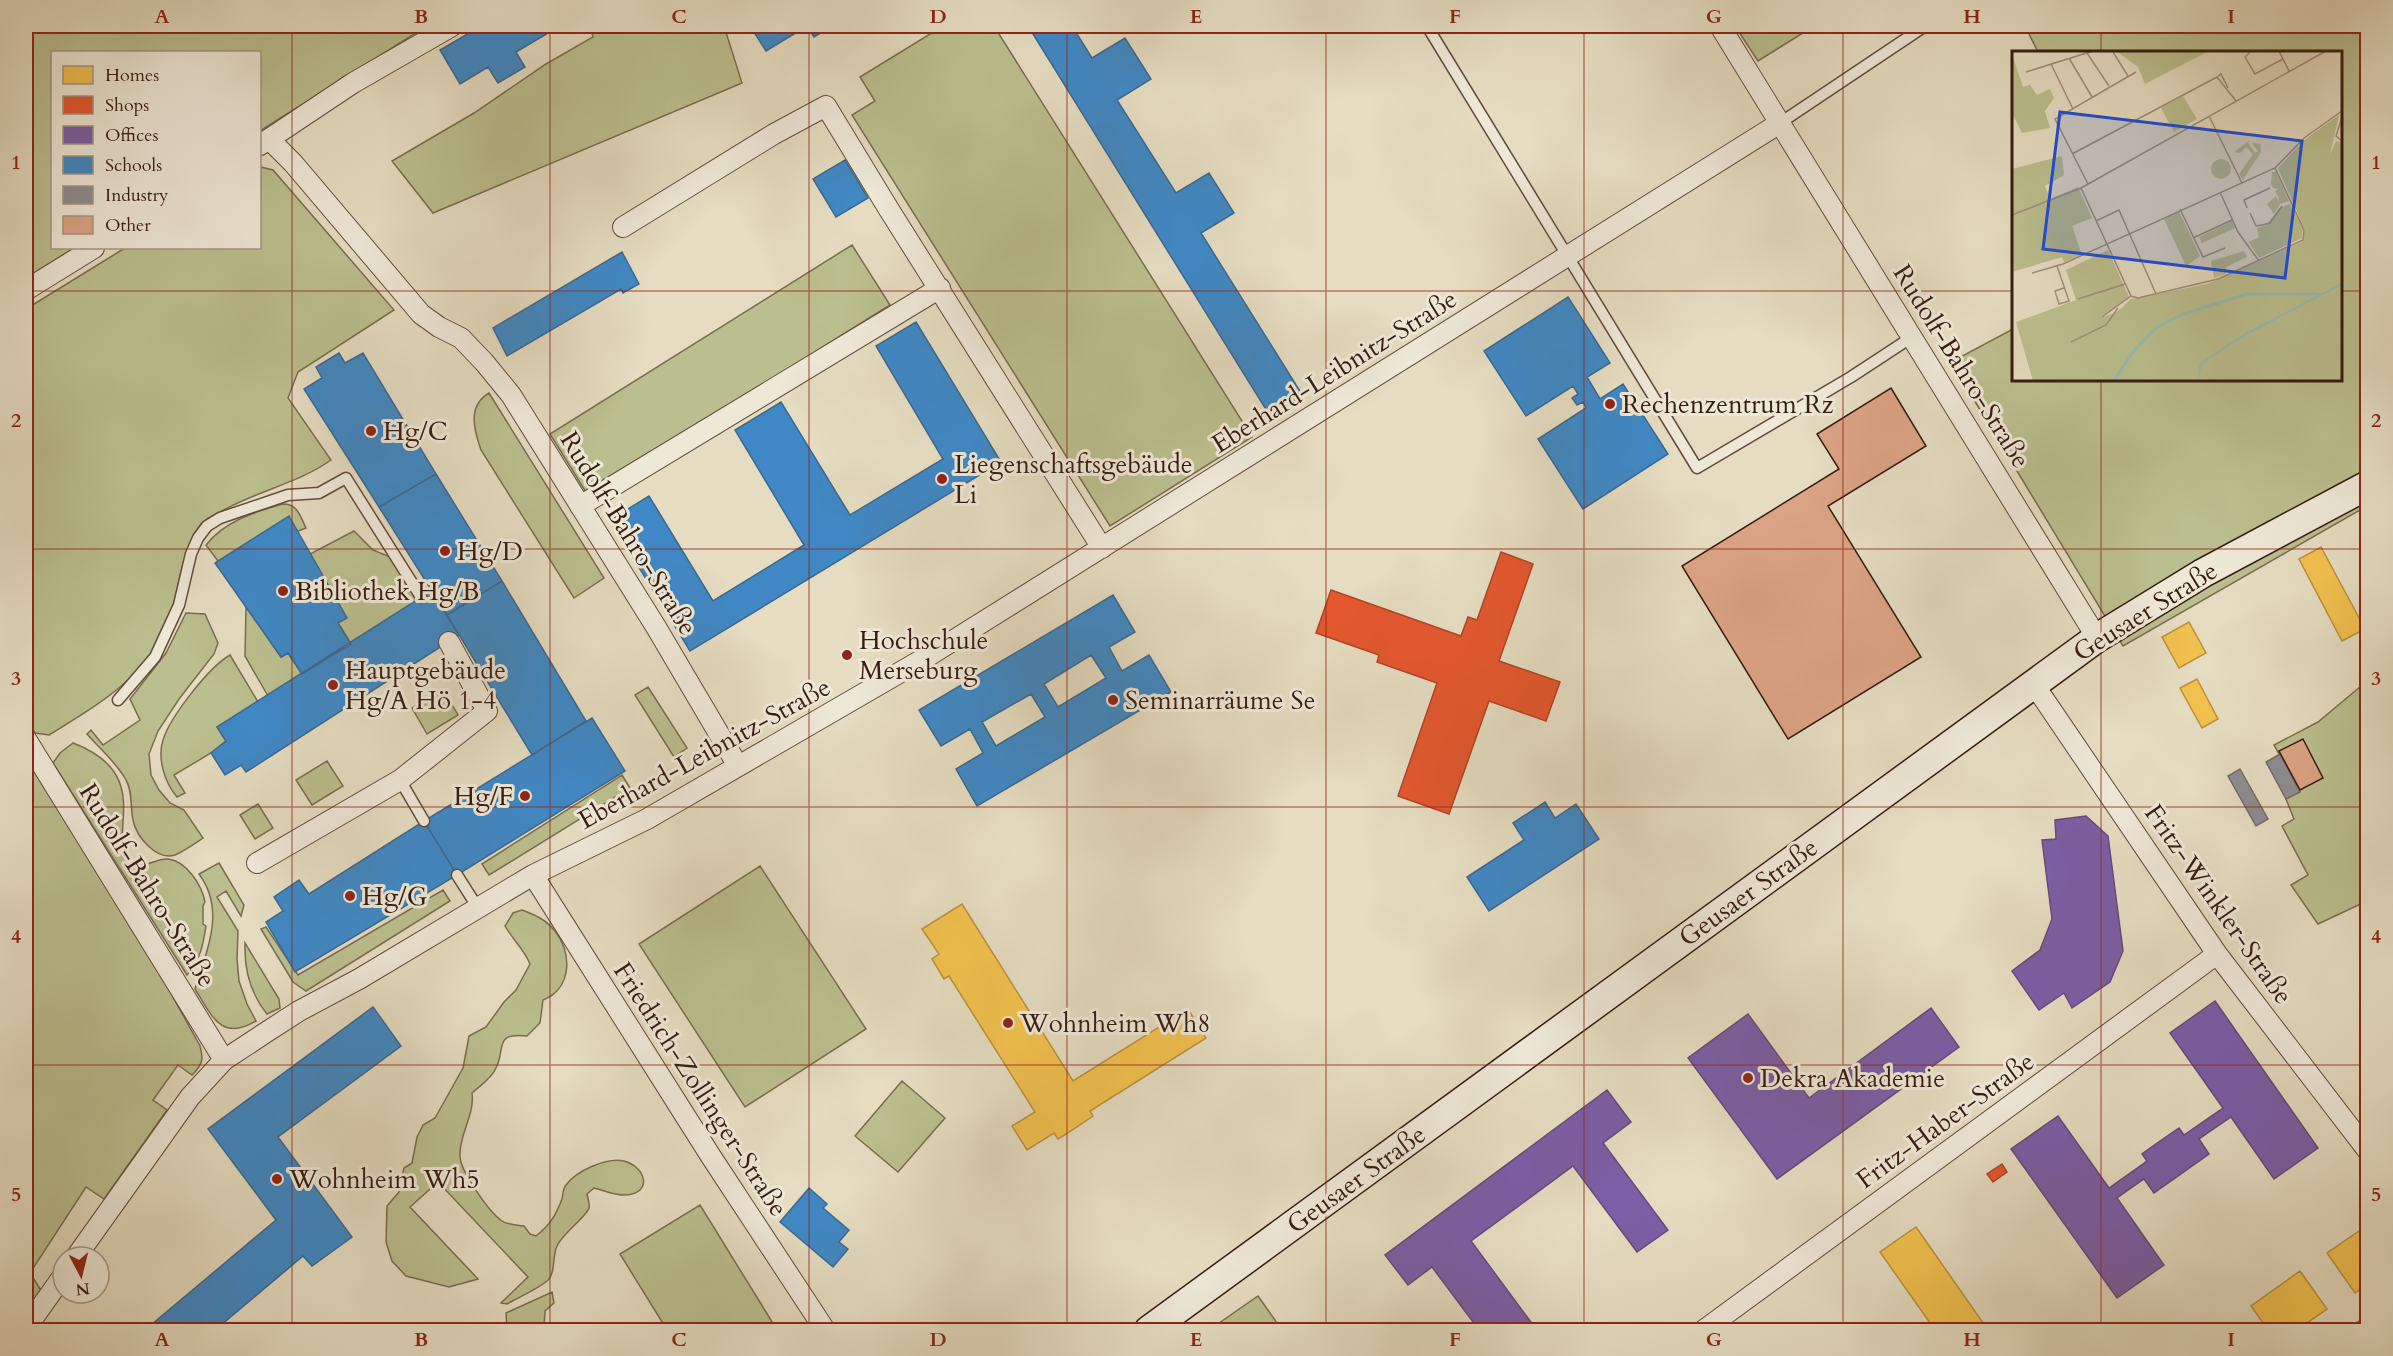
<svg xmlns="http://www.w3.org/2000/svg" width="2393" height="1356" viewBox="0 0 2393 1356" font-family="Cardo,serif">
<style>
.green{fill:#bbbe8e;stroke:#796d50;stroke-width:1.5}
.homes{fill:#f2c14e;stroke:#ba903c;stroke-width:1.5}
.shops{fill:#e4572e;stroke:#b04525;stroke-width:1.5}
.offices{fill:#7b5ea7;stroke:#674a7a;stroke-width:1.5}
.schools{fill:#3f88c5;stroke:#3d688f;stroke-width:1.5;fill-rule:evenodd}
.industry{fill:#8d8d92;stroke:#736b6b;stroke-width:1.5}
.building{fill:#dba385;stroke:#371c11;stroke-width:1.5}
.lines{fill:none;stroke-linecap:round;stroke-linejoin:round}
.lane-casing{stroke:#624c3d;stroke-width:13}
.street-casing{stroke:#624c3d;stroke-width:22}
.secondary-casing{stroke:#371c11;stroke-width:31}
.lane{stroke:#eee8d7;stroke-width:10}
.street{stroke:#eee8d7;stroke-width:20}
.secondary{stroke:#eee8d7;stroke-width:28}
.grid{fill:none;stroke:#8f2418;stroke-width:1.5;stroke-opacity:0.55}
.poi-dot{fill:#8f2418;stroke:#eee8d7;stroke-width:2}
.labels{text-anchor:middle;stroke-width:6;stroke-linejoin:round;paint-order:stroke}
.street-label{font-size:26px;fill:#371c11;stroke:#eee8d7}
.poi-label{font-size:26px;fill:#371c11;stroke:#eee8d7;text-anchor:start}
.inset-river{fill:none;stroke:#96bcb3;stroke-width:3}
.inset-road{fill:none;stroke:#9f8f7b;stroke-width:1.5}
.view{fill:#1d4ed8;fill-opacity:0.15;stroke:#1d4ed8;stroke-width:3}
.inset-edge{fill:none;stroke:#371c11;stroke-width:3}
.neatline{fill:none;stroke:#8f2418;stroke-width:2}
.grid-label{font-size:20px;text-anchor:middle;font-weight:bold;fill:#8f2418}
</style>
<rect width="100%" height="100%" fill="#e5dcc1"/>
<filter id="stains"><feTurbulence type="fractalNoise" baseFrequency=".00333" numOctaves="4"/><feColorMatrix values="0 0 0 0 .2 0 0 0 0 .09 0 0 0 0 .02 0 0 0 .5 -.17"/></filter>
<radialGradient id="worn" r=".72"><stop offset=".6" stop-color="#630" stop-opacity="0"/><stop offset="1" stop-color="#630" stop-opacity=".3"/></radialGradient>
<path class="green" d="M 26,26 L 427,26 L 260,131 L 260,52 L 52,52 L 52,248 L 74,248 L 26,278 Z
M 590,26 L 724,26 L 742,83 L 433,213 L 392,161 L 474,113 L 546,64 L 593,37 Z
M 943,26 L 994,26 L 1252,437 L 1110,526 L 852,115 L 875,101 L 860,77 Z
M 1735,26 L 1814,26 L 1758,61 Z
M 2025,26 L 2367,26 L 2367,506 L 2123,646 L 1951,362 L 2013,329 L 2014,380 L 2340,380 L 2340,52 L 2038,52 Z
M 261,167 L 273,170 L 394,310 L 298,372 L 288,398 L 331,460 C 297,484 256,491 220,512 C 214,515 206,518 201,524 C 182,549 180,583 171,613 C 153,674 99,704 49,735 L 35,733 L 26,717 L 26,309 L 125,248 L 260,248 Z
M 852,245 L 890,305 L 587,494 L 550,434 Z
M 489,393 L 604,578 L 574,598 L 481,450 C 474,430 467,406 489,393 Z
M 283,504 C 298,504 300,516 306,528 L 218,561 L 206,545 C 225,521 254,512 283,504 Z
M 354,531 L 373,550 L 393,558 L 418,600 L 351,644 L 338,623 L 310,554 Z
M 246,607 L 281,657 L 288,653 L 302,674 L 268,696 L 245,656 Z
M 186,613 L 205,614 L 218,643 L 214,654 L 179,699 L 158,731 L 149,754 L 151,775 L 159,790 L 170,803 L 184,810 L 203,838 C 194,844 184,851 175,855 C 156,861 136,836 133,820 C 130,806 133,792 126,780 C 117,763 99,748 87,734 L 91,730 L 103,745 L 140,720 L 130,699 L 166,653 Z
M 230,655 L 258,702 L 217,727 L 226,741 L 211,753 L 174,775 L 185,793 L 177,797 C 165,783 157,759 163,740 C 170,717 209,667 230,655 Z
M 2367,681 L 2367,901 L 2318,924 L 2291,885 L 2308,875 L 2282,826 L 2294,819 L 2286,799 L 2300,792 L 2274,745 L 2318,722 Z
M 648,687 L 687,748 L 674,757 L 635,695 Z
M 443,689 L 458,715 L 427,734 L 412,708 Z
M 73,743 C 160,776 101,842 133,862 C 145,870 155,858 168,859 C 187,861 202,886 205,902 L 203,906 L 203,924 L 206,926 C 203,945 200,961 187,975 L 53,763 L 60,753 Z
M 26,758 L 152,959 L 200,1046 C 204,1060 202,1065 192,1075 L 178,1065 L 153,1100 L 167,1110 L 104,1199 L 86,1187 L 30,1273 L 42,1292 L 26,1315 Z
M 327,761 L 343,786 L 312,805 L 296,780 Z
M 622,775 L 630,788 L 489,875 L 482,864 Z
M 258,804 L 273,828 L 255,839 L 240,815 Z
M 219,863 L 244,905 L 241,916 L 226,891 L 217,897 L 238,931 L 237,959 L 239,981 L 247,1004 L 256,1021 C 221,1042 212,1016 195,989 C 207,951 226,910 199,874 Z
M 760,866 L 866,1029 L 745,1107 L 639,944 Z
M 443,890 L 450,901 L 306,991 L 293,982 L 261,929 L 266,927 L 298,975 Z
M 522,910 C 535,915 545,919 554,930 C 573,952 572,989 543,1000 L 540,1023 L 527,1036 C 493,1032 506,1049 496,1068 C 492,1078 480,1086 472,1093 C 475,1115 459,1134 460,1156 C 460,1171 490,1213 502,1221 C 508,1225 517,1225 524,1226 L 530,1234 L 536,1236 C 550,1225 556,1215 562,1199 C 563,1195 563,1188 566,1185 C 576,1171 607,1157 624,1161 C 646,1167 653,1193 626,1195 C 616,1196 603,1190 594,1188 L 587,1194 C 588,1199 590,1204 589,1208 C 587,1216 563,1233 557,1246 C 552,1256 556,1274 547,1281 C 536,1290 519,1297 507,1304 L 501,1303 L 528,1277 L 438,1182 L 410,1207 L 478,1279 L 449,1287 L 406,1276 L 392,1261 L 386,1242 L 387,1206 L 399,1192 L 404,1168 L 412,1163 L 417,1137 L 423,1125 L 435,1118 L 463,1068 L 469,1036 L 486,1027 L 504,1002 L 516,990 L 530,964 C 524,949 513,940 505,926 L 513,913 Z
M 245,943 L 279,999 L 280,1008 L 267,1014 C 250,993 244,970 245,943 Z
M 902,1081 L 945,1118 L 898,1172 L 855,1136 Z
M 700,1205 L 774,1325 L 765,1330 L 667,1330 L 620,1254 Z
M 552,1292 L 554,1303 L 545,1311 L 544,1327 L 546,1330 L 507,1330 L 506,1313 Z
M 1258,1296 L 1282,1330 L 1209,1330 Z"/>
<path class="homes" d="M 2321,547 L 2365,629 L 2342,641 L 2299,559 Z
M 2189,622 L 2206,653 L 2179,668 L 2162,637 Z
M 2197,679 L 2218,719 L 2202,728 L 2180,688 Z
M 962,904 L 1073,1081 L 1188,1009 L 1206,1038 L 1090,1111 L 1093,1116 L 1066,1134 L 1058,1139 L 1054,1133 L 1027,1150 L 1012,1126 L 1035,1112 L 949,976 L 944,979 L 932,959 L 939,954 L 922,929 Z
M 2368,1225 L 2368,1284 L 2355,1293 L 2327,1253 Z
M 1916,1227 L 1988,1330 L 1935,1330 L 1880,1252 Z
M 2300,1271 L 2327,1309 L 2297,1330 L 2268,1330 L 2251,1306 Z"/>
<path class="shops" d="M 1501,552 L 1533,564 L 1499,661 L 1560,682 L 1546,721 L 1489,701 L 1449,814 L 1398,796 L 1437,683 L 1377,662 L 1379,655 L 1316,633 L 1331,590 L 1461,636 L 1468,617 L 1477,620 Z
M 2002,1164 L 2007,1172 L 1993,1182 L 1987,1174 Z"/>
<path class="offices" d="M 2086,816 L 2108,836 L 2123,951 L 2110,982 L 2072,1008 L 2064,993 L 2039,1010 L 2012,971 L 2040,950 L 2052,919 L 2042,840 L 2056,839 L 2055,820 Z
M 2215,1001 L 2318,1148 L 2274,1179 L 2231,1117 L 2199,1139 L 2209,1154 L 2154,1193 L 2144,1179 L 2117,1198 L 2164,1265 L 2117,1298 L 2011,1149 L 2058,1116 L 2109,1188 L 2147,1161 L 2142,1154 L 2160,1141 L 2179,1128 L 2184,1135 L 2223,1108 L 2170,1033 Z
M 1931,1008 L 1959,1047 L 1777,1179 L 1688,1058 L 1748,1014 L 1809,1098 Z
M 1607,1090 L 1631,1122 L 1603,1143 L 1668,1230 L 1637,1252 L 1573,1166 L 1471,1241 L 1536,1329 L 1535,1330 L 1479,1330 L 1432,1267 L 1408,1285 L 1385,1255 Z"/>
<path class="schools" d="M 481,26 L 560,26 L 516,52 L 525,67 L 498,83 L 488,67 L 460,84 L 440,50 Z
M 764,26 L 832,26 L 814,37 L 807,26 L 766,51 L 754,32 Z
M 1028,26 L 1072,26 L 1092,58 L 1125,38 L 1151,79 L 1117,100 L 1176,193 L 1209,173 L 1234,213 L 1201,233 L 1303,396 L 1270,416 Z
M 845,160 L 868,198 L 836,217 L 813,179 Z
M 622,252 L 639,284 L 623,293 L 621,289 L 507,356 L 493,328 Z
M 1568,297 L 1610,363 L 1587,377 L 1600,399 L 1623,384 L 1668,454 L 1583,509 L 1538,439 L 1586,408 L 1583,402 L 1577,405 L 1572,398 L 1578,394 L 1573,386 L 1526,416 L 1484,351 Z
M 916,322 L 1001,462 L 690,651 L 610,520 L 649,496 L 713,601 L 804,545 L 735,430 L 781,402 L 850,515 L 943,459 L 876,346 Z
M 339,353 L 345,363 L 363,353 L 436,474 L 379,507 L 304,389 L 322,378 L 316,367 Z
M 436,474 L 502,581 L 447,615 L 379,507 Z
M 289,516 L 347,618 L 338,623 L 351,644 L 302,674 L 288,653 L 281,657 L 215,563 Z
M 502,581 L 586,721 L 532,755 L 447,615 Z
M 431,591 L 459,635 L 246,772 L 241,765 L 225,775 L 211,753 L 226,741 L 217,727 Z
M 1113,595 L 1135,632 L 1109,647 L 1122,671 L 1149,655 L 1171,692 L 977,806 L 956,769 L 983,753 L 970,729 L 941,746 L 919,710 ZM 1091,655 L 1106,678 L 1058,707 L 1044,684 ZM 1031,694 L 1045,717 L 996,746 L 982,722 Z
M 592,718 L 625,771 L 457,875 L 424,821 Z
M 1545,802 L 1555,818 L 1576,804 L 1599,839 L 1489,911 L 1467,877 L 1524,840 L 1513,823 Z
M 424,821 L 457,875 L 295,972 L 266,922 L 283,911 L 274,897 L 299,880 L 309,894 Z
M 373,1007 L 401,1046 L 278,1137 L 352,1237 L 312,1266 L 303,1256 L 215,1330 L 145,1330 L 276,1220 L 208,1129 Z
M 809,1188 L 827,1204 L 823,1208 L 849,1230 L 839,1242 L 848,1249 L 833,1267 L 780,1222 Z"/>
<path class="industry" d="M 2280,754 L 2300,792 L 2286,799 L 2266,762 Z
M 2240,769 L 2268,819 L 2256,826 L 2228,776 Z"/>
<path class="building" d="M 1891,388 L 1926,446 L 1828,506 L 1921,657 L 1788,739 L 1682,566 L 1839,469 L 1817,434 Z
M 2303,739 L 2323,778 L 2300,790 L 2279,751 Z"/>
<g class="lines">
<defs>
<path id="lane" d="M 1427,26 L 1697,468 L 1851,377 L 1912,337
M 1780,123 L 1925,26
M 118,700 L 155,657 L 179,605 L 191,554 L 198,538 L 207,526 L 220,518 L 288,495 L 319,493 L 346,478 L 421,597
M 400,780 L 424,821
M 457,875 L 478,908"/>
<path id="street" d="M 1720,26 L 2097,638
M 269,139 L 293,163 L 421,314 L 439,327 L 461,338 L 484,362 L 511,395 L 656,627 L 738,766
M 260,145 L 353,83 L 452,26
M 623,227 L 774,134 L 826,106 L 888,208 L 1102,548
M 26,290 L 94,248
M 580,506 L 940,288
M 2033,683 L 2217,954 L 2368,1151
M 26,739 L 224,1060
M 257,863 L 400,780 L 487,711 L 449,642
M 533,875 L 710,1155 L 825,1330
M 76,1257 L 190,1097 L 224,1060 L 268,1031 L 299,1011 L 359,979 L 533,875 L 647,819 L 930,655 L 1780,123
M 26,1328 L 63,1276
M 1704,1330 L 2217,954
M 2364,1330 L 2368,1328"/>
<path id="secondary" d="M 1149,1330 L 2097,638 L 2203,573 L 2368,485"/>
</defs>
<use href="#lane" class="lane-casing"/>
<use href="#street" class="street-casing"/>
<use href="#secondary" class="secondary-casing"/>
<use href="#lane" class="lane"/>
<use href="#street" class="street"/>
<use href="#secondary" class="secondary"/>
</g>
<path class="grid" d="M 292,26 L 292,1330M 550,26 L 550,1330M 809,26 L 809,1330M 1067,26 L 1067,1330M 1326,26 L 1326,1330M 1584,26 L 1584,1330M 1843,26 L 1843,1330M 2101,26 L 2101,52M 26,291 L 2014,291M 2340,291 L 2368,291M 2101,380 L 2101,1330M 26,549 L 2368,549M 26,807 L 2368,807M 26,1065 L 2368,1065"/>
<g class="poi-dot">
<circle cx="1610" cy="404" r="6"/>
<circle cx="371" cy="431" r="6"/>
<circle cx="942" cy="479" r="6"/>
<circle cx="445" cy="551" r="6"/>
<circle cx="283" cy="591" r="6"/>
<circle cx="847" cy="655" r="6"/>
<circle cx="333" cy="685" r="6"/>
<circle cx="1113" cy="700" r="6"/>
<circle cx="525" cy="796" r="6"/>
<circle cx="350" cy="896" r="6"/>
<circle cx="1008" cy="1023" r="6"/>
<circle cx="1748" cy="1078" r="6"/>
<circle cx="277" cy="1179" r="6"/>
</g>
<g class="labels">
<g class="street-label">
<text transform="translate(1962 366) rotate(58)" y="9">Rudolf-Bahro-Straße</text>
<text transform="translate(1334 371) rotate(-32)" y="9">Eberhard-Leibnitz-Straße</text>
<text transform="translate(629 533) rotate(58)" y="9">Rudolf-Bahro-Straße</text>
<text transform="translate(2145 611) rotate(-32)" y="9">Geusaer Straße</text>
<text transform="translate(704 753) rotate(-29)" y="9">Eberhard-Leibnitz-Straße</text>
<text transform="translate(148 885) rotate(58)" y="9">Rudolf-Bahro-Straße</text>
<text transform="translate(1748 892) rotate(-36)" y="9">Geusaer Straße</text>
<text transform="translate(2219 904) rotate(55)" y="9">Fritz-Winkler-Straße</text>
<text transform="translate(701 1089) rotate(57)" y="9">Friedrich-Zollinger-Straße</text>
<text transform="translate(1945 1120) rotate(-36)" y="9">Fritz-Haber-Straße</text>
<text transform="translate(1356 1179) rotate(-36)" y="9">Geusaer Straße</text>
</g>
<g class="poi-label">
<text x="1622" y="413">Rechenzentrum Rz</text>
<text x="383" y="440">Hg/C</text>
<text x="954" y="473">Liegenschaftsgebäude<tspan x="954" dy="30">Li</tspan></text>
<text x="457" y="560">Hg/D</text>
<text x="295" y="600">Bibliothek Hg/B</text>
<text x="859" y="649">Hochschule<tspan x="859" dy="30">Merseburg</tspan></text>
<text x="345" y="679">Hauptgebäude<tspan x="345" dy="30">Hg/A Hö 1-4</tspan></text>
<text x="1125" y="709">Seminarräume Se</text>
<text x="513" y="805" text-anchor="end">Hg/F</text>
<text x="362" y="905">Hg/G</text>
<text x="1020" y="1032">Wohnheim Wh8</text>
<text x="1760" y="1087">Dekra Akademie</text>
<text x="289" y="1188">Wohnheim Wh5</text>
</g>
</g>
<g transform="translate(2012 51)">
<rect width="330" height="330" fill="#e5dcc1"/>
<path d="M 104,0 L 197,0 L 133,33 L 126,16 ZM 0,3 L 11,36 L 18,34 L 25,44 L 38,38 L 42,47 L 33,60 L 38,77 L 10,82 L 0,62 ZM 171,45 L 185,68 L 162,81 L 149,57 ZM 327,64 L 318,104 L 324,90 L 330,92 L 330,330 L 21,330 L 4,271 L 64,249 L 54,219 L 96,199 L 117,246 L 91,266 L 105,261 L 119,248 L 195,233 L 290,191 L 293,179 L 266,117 L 291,90 ZM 238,89 L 236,92 L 243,102 L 246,100 L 240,92 L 248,93 L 249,101 L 231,129 L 227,123 L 241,103 L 234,96 L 228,102 L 222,101 ZM 50,105 L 52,124 L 33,135 L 38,148 L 66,136 L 80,167 L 60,175 L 70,204 L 52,211 L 50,206 L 0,221 L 0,118 ZM199 118a10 10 0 1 1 20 0a10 10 0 1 1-20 0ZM 260,121 L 264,121 L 277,150 L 268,153 L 262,163 L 255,153 L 264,145 L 266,151 L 267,147 L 263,140 L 266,138 L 261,137 L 259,133 ZM 278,153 L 291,177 L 290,187 L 247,207 L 237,191 L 247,186 L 245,177 L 254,174 L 268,157 ZM 167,160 L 188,205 L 174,215 L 152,168 ZM 220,170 L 223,177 L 190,192 L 187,186 ZM 232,200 L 235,206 L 214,216 L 214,223 L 202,227 L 199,210 Z" fill="#bbbe8e"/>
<path d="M 330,232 L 330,234 L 231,286 L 190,313 L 186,330 L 187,315 L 191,310 L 233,282 Z" fill="#96bcb3"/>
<path class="inset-river" d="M 102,330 L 120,302 L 144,277 L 169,264 L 235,243 L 307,243"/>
<path class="inset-road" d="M 239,0 L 233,6 L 243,23 L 271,8M 267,0 L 277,20M 101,1 L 116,25M 75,2 L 97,35M 57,7 L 80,46M 39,13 L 61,58M 14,21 L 81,0M 205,26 L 209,23 L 216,37M 197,65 L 230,132M 330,66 L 324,85 L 330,90M 60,103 L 205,26 L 224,50M 76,133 L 43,68 L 124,21M 69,137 L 119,245 L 126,247 L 206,228 L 291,189 L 292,179 L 263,117M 208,141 L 226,181 L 247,210M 235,157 L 232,149 L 258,137M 168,158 L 191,206 L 213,197M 238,162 L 244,175 L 250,174 L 258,172 L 270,155M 0,164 L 69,137 L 314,0M 84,170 L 107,159 L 144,243M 181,187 L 220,169M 45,215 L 57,250 L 47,253 L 43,240 L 52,237M 20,222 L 51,213 L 263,117 L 292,87 L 330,60M 66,248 L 113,233M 90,266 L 119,245M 59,291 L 94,274 L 106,257"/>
<path class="view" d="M 48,61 L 290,90 L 273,227 L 31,198 Z"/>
<rect width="330" height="330" class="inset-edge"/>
</g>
<rect width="2393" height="1356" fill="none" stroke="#e5dcc1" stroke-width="66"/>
<rect x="51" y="51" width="210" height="198" fill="#eee8d7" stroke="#a59688" stroke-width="1.5"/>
<rect x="63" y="66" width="30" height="18" fill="#f2c14e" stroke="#a59688" stroke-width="1.5"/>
<text x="105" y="81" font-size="18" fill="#371c11">Homes</text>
<rect x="63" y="96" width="30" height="18" fill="#e4572e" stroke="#a59688" stroke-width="1.5"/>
<text x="105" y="111" font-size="18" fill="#371c11">Shops</text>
<rect x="63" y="126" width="30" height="18" fill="#7b5ea7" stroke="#a59688" stroke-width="1.5"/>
<text x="105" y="141" font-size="18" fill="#371c11">Offices</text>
<rect x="63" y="156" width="30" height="18" fill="#3f88c5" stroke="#a59688" stroke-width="1.5"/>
<text x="105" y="171" font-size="18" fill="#371c11">Schools</text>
<rect x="63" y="186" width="30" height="18" fill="#8d8d92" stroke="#a59688" stroke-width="1.5"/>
<text x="105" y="201" font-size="18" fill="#371c11">Industry</text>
<rect x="63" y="216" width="30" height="18" fill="#dba385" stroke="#a59688" stroke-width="1.5"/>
<text x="105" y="231" font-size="18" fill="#371c11">Other</text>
<g transform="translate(81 1275) rotate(173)"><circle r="28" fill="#eee8d7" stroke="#a59688" stroke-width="1.5"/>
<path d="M0-4.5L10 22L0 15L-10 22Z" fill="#8f2418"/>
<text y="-9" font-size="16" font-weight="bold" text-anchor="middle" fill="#371c11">N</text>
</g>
<rect x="33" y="33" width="2327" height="1290" class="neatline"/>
<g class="grid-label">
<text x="162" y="23">A</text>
<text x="421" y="23">B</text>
<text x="679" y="23">C</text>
<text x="938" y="23">D</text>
<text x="1196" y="23">E</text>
<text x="1455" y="23">F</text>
<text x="1714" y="23">G</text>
<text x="1972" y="23">H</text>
<text x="2231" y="23">I</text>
<text x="16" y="169">1</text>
<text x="2376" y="169">1</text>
<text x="16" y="427">2</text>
<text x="2376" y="427">2</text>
<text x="16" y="685">3</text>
<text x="2376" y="685">3</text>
<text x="16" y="943">4</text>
<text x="2376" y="943">4</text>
<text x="16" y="1201">5</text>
<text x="2376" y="1201">5</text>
<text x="162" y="1346">A</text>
<text x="421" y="1346">B</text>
<text x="679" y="1346">C</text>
<text x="938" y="1346">D</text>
<text x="1196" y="1346">E</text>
<text x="1455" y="1346">F</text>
<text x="1714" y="1346">G</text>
<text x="1972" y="1346">H</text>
<text x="2231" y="1346">I</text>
</g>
<rect width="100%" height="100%" filter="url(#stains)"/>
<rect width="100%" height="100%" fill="url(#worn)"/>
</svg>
